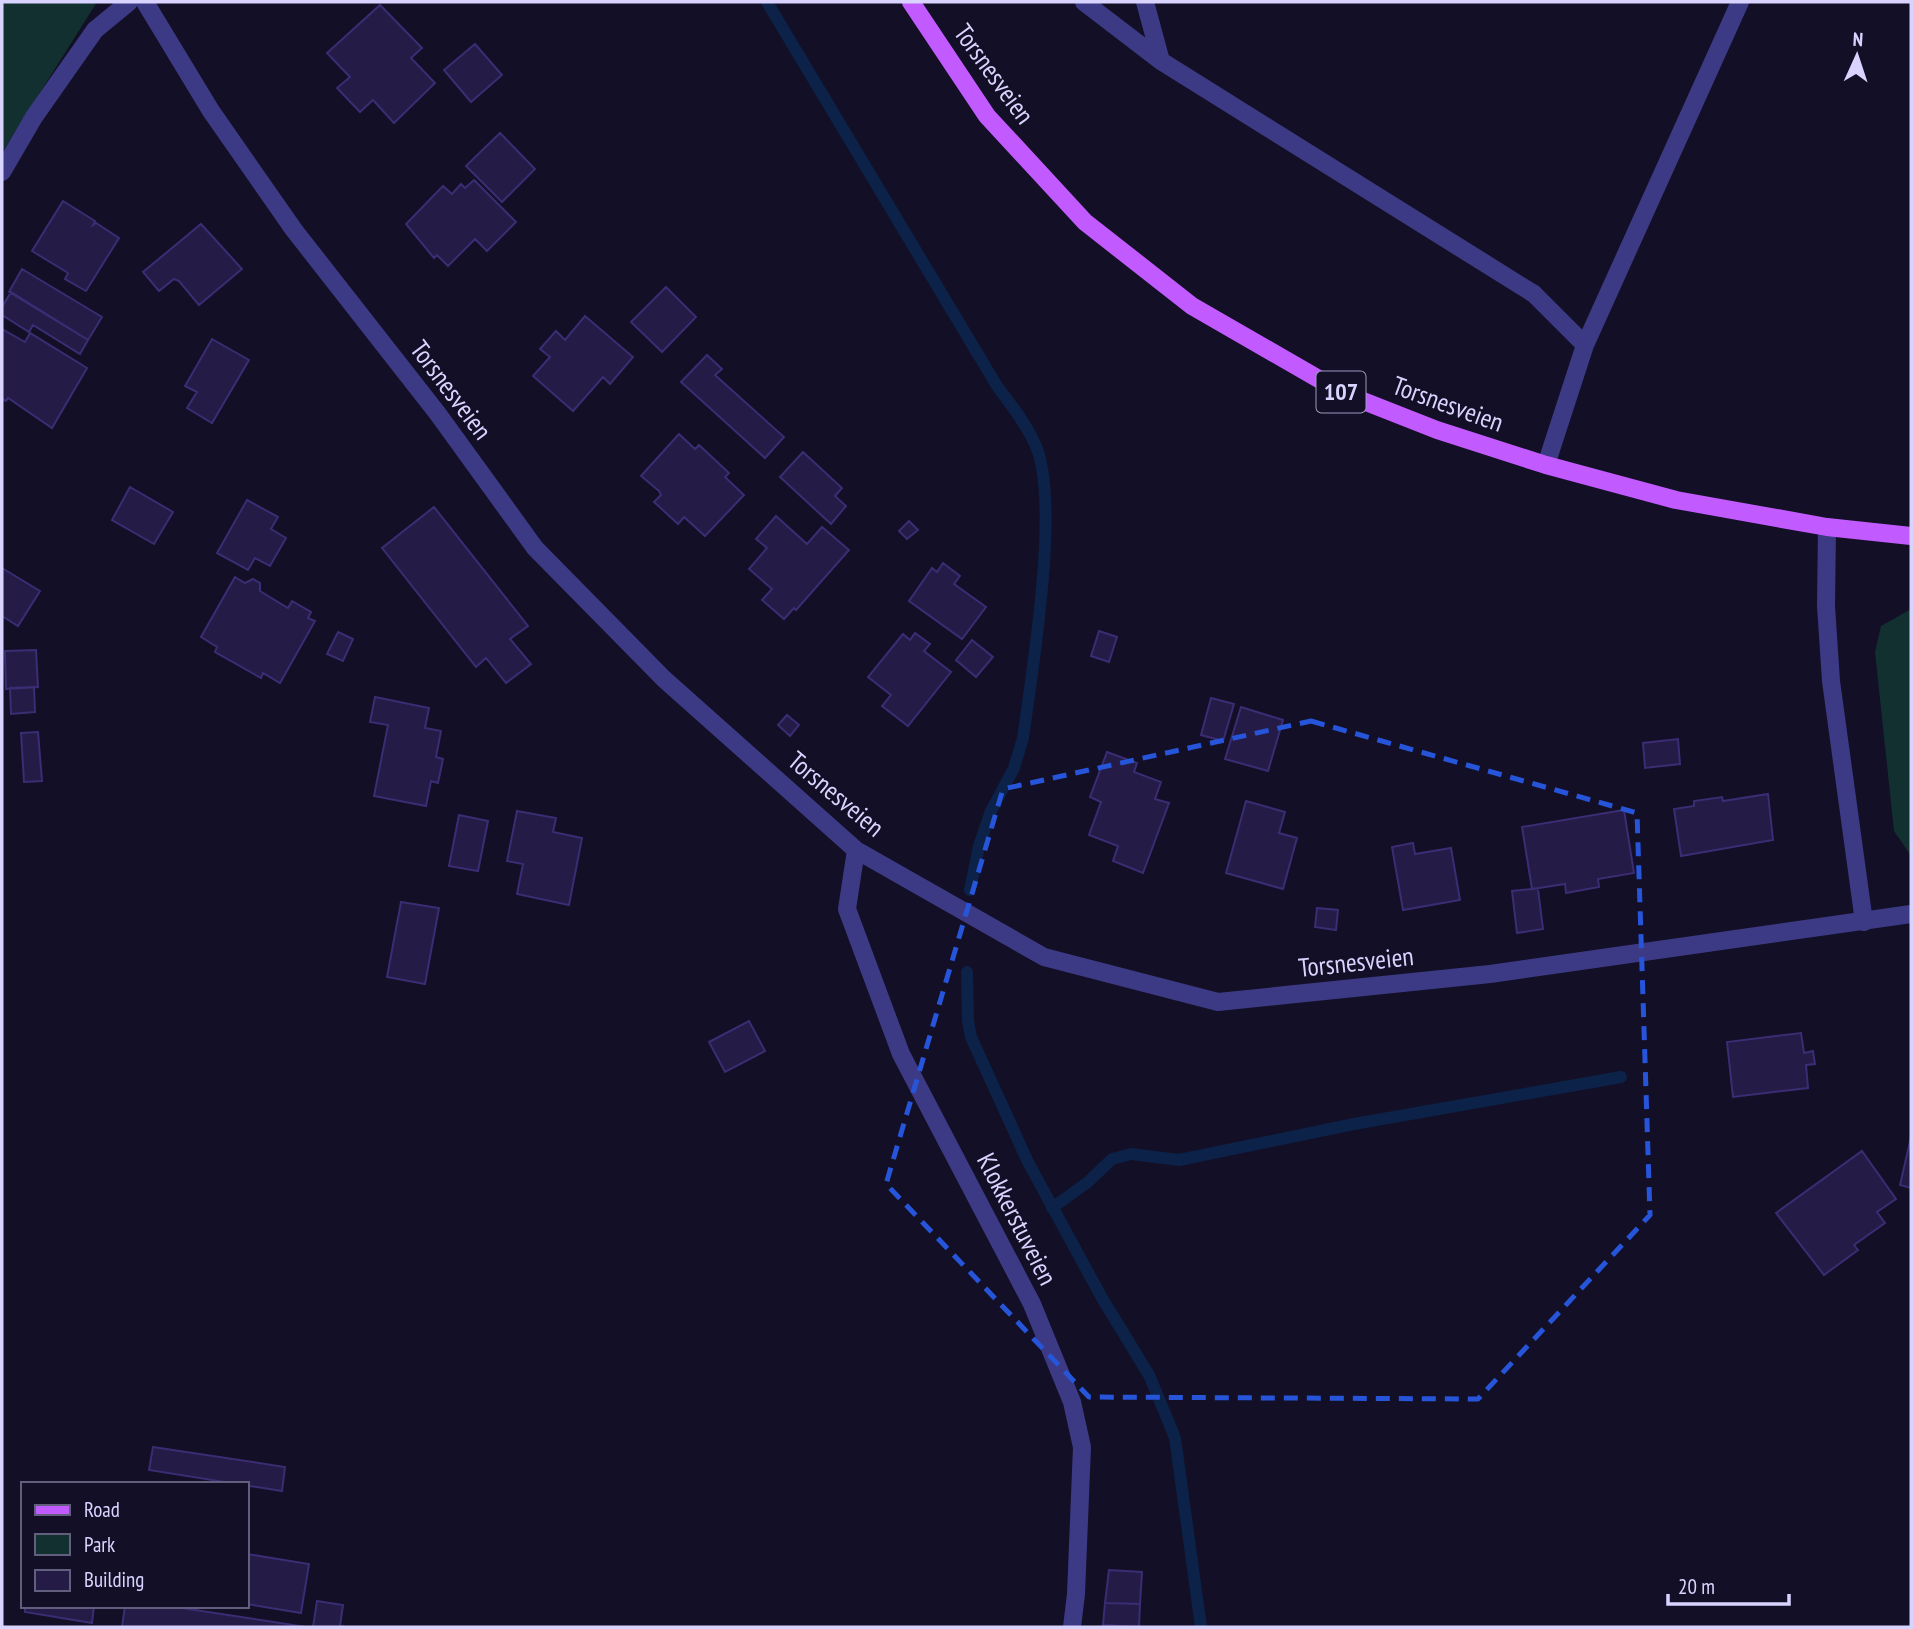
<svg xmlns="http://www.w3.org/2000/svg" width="1913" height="1629" viewBox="0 0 1913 1629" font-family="'PT Sans Narrow',sans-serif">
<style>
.green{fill:#12302f}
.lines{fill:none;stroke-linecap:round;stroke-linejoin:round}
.stream{stroke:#0c2248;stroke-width:12}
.building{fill:#241b47;stroke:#3b2d73;stroke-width:2}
.minor{stroke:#3d3a85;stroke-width:18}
.major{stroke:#c25bff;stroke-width:18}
.marked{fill:none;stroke:#2655da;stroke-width:5;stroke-dasharray:14 9;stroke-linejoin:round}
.labels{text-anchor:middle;stroke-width:5;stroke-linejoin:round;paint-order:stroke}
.shield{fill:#130f26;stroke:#9e99be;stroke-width:2}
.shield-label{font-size:24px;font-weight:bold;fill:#d9d4ff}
.street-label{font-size:26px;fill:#d9d4ff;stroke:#130f26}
</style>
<rect width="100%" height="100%" fill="#130f26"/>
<path class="green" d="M 2,2 L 97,2 L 2,153 Z
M 1911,609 L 1911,856 L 1894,831 L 1875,652 L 1881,626 Z"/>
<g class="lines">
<path class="stream" d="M 767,2 L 997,386 C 1010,404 1026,423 1035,444 C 1061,500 1032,672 1023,738 L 1014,768 L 991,811 L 979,846 L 970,890
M 967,972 L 968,1021 L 971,1037 L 1028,1162 L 1102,1298 L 1149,1375 L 1169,1423 L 1175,1438 L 1201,1627
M 1052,1208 L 1088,1182 L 1112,1159 L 1131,1154 L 1179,1160 L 1354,1124 L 1621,1077"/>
</g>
<path class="building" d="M 380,5 L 422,48 L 411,58 L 435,83 L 394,123 L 373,100 L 360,112 L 337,88 L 350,77 L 327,53 Z
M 475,44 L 502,75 L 471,102 L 444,70 Z
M 500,133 L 535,169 L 502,202 L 466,166 Z
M 474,180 L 516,222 L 487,251 L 475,239 L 448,266 L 437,255 L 434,258 L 406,224 L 443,186 L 452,194 L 461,184 L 465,188 Z
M 63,201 L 95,221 L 93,225 L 96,223 L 119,238 L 86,291 L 65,279 L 68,273 L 32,251 Z
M 201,224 L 242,269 L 199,305 L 179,281 L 174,279 L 159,291 L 143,272 Z
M 22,269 L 102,317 L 88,340 L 9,292 Z
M 666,287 L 696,317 L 662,352 L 631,322 Z
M 11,292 L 88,340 L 80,354 L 33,325 L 29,332 L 2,315 L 2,307 Z
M 585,316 L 633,357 L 610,384 L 603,377 L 573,411 L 533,376 L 550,357 L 540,349 L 556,331 L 565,340 Z
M 2,329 L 25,342 L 30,333 L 87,368 L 52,428 L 8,398 L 6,401 L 2,399 Z
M 212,339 L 249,360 L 212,423 L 187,408 L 197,392 L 185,386 Z
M 707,355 L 722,369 L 715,375 L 784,437 L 765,458 L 681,382 Z
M 679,434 L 695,449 L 699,445 L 729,473 L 725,477 L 744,495 L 705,536 L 684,517 L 678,524 L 654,502 L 661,495 L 659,491 L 641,476 Z
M 803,452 L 842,488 L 835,496 L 846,506 L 831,524 L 780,477 Z
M 130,487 L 173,512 L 154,544 L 112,520 Z
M 247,500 L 278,517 L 271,529 L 286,538 L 270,566 L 255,558 L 248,570 L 217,553 Z
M 434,507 L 528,626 L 510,639 L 531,664 L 506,683 L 486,658 L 476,667 L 382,548 Z
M 776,516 L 807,544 L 822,527 L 849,550 L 796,610 L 794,608 L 784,619 L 762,600 L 772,589 L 749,569 L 767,548 L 756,539 Z
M 909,521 L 918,530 L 907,539 L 899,531 Z
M 943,563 L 960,576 L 954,584 L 986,607 L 962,639 L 909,601 L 932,568 L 937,572 Z
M 2,568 L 40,591 L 18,626 L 2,616 Z
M 235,577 L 245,583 L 253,579 L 260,583 L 260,591 L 288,608 L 292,601 L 311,612 L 308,618 L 315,621 L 280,683 L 263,673 L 261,678 L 215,652 L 217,647 L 201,637 Z
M 1099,631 L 1117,637 L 1109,662 L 1091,656 Z
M 338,632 L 353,639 L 343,661 L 327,654 Z
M 915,633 L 930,644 L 924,651 L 951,672 L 908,726 L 882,706 L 891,695 L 868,677 L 903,634 L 910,640 Z
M 972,640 L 993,657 L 976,677 L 956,660 Z
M 36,650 L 38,687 L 6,689 L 5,651 Z
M 34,687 L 35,712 L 11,714 L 10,688 Z
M 375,697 L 429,708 L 425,728 L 441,731 L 436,757 L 443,759 L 438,783 L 431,781 L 426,806 L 374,796 L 388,725 L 370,722 Z
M 1211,698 L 1234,704 L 1223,741 L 1201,735 Z
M 1241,707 L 1283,720 L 1268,771 L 1225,759 Z
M 787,715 L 799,725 L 790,736 L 778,725 Z
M 38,732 L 42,781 L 24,782 L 21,733 Z
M 1678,739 L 1680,764 L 1645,768 L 1643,743 Z
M 1107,752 L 1137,763 L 1134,772 L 1161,782 L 1155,799 L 1169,803 L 1143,873 L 1113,861 L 1118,846 L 1089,835 L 1101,802 L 1090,797 Z
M 1768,794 L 1773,840 L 1681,856 L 1674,809 L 1694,806 L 1694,801 L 1722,797 L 1723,801 Z
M 1246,801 L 1285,812 L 1279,833 L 1297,838 L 1283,889 L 1226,873 Z
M 1624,810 L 1634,873 L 1598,879 L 1599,887 L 1566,893 L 1565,884 L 1532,889 L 1522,827 Z
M 517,811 L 556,818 L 553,832 L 582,838 L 569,905 L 517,894 L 523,864 L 507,861 Z
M 459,815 L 488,821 L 478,871 L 449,866 Z
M 1413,843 L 1415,854 L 1451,848 L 1460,900 L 1403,910 L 1392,847 Z
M 1532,889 L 1538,889 L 1543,929 L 1517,933 L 1512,891 Z
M 401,902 L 439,908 L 425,984 L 387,977 Z
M 1317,908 L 1338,910 L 1336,930 L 1315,927 Z
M 749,1021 L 765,1051 L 725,1072 L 709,1042 Z
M 1801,1033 L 1804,1053 L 1813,1051 L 1815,1064 L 1806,1065 L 1808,1088 L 1733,1097 L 1727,1042 Z
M 1911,1137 L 1911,1188 L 1900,1185 Z
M 1862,1151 L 1896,1199 L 1877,1212 L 1885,1223 L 1854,1245 L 1858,1250 L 1824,1275 L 1776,1213 Z
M 153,1447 L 285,1467 L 282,1491 L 149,1470 Z
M 247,1554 L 309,1564 L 301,1613 L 247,1604 Z
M 1109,1570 L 1142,1572 L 1140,1604 L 1105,1603 Z
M 317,1601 L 343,1605 L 340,1626 L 346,1627 L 313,1627 Z
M 1105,1603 L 1140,1604 L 1139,1627 L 1103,1625 Z
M 25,1606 L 94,1606 L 92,1623 L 25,1612 Z
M 125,1606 L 169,1606 L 306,1627 L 122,1627 Z"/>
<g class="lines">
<path class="minor" d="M 145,2 L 211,111 L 294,230 L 438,414 L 535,548 L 664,679 L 856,850 L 1044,957 L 1218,1002 L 1490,974 L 1911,914
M 1084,2 L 1161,61 L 1534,294 L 1585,345
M 1145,2 L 1161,61
M 2,172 L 34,117 L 95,30 L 129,2
M 1546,465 L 1585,345 L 1740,2
M 1827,527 L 1826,606 L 1831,681 L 1864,922
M 856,850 L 847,909 L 901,1054 L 1032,1304 L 1072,1402 L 1082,1447 L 1076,1594 L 1072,1627"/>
<path class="major" d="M 911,2 L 987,116 L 1085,222 L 1192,306 L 1343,393 L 1437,430 L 1546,465 L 1676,500 L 1827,527 L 1911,536"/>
</g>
<path class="marked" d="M 1311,721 L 1637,813 L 1650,1215 L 1478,1399 L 1089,1397 L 886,1184 L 1003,789 Z"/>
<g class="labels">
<rect class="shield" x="1316.5" y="371.5" width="49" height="41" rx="5"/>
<g class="shield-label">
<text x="1341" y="400">107</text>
</g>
<g class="street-label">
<text transform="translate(994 74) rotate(54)" y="9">Torsnesveien</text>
<text transform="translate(451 390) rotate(53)" y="9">Torsnesveien</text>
<text transform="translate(1448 404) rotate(20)" y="9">Torsnesveien</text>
<text transform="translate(836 794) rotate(40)" y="9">Torsnesveien</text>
<text transform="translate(1356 962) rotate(-6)" y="9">Torsnesveien</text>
<text transform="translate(1017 1219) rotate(63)" y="9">Klokkerstuveien</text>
</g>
</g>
<rect width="1913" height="1629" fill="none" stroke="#d9d4ff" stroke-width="7"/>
<rect x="21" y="1482" width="228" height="126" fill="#130f26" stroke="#625e7d" stroke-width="2"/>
<rect x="35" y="1505" width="35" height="10" fill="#c25bff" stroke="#625e7d" stroke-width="2"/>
<text x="84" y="1517" font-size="21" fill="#d9d4ff">Road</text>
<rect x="35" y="1534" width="35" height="21" fill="#12302f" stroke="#625e7d" stroke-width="2"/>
<text x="84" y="1552" font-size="21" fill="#d9d4ff">Park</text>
<rect x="35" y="1570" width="35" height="21" fill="#241b47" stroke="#625e7d" stroke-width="2"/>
<text x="84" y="1587" font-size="21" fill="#d9d4ff">Building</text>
<g transform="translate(1857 56) rotate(3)" stroke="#130f26" stroke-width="5" paint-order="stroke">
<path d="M0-5L12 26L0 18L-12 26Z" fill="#d9d4ff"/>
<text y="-10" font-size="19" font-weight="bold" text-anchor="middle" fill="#d9d4ff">N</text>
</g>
<path d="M1668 1594v10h121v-10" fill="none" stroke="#d9d4ff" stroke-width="3.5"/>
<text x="1678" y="1594" font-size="21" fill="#d9d4ff" stroke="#130f26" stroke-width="5" paint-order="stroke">20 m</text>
</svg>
